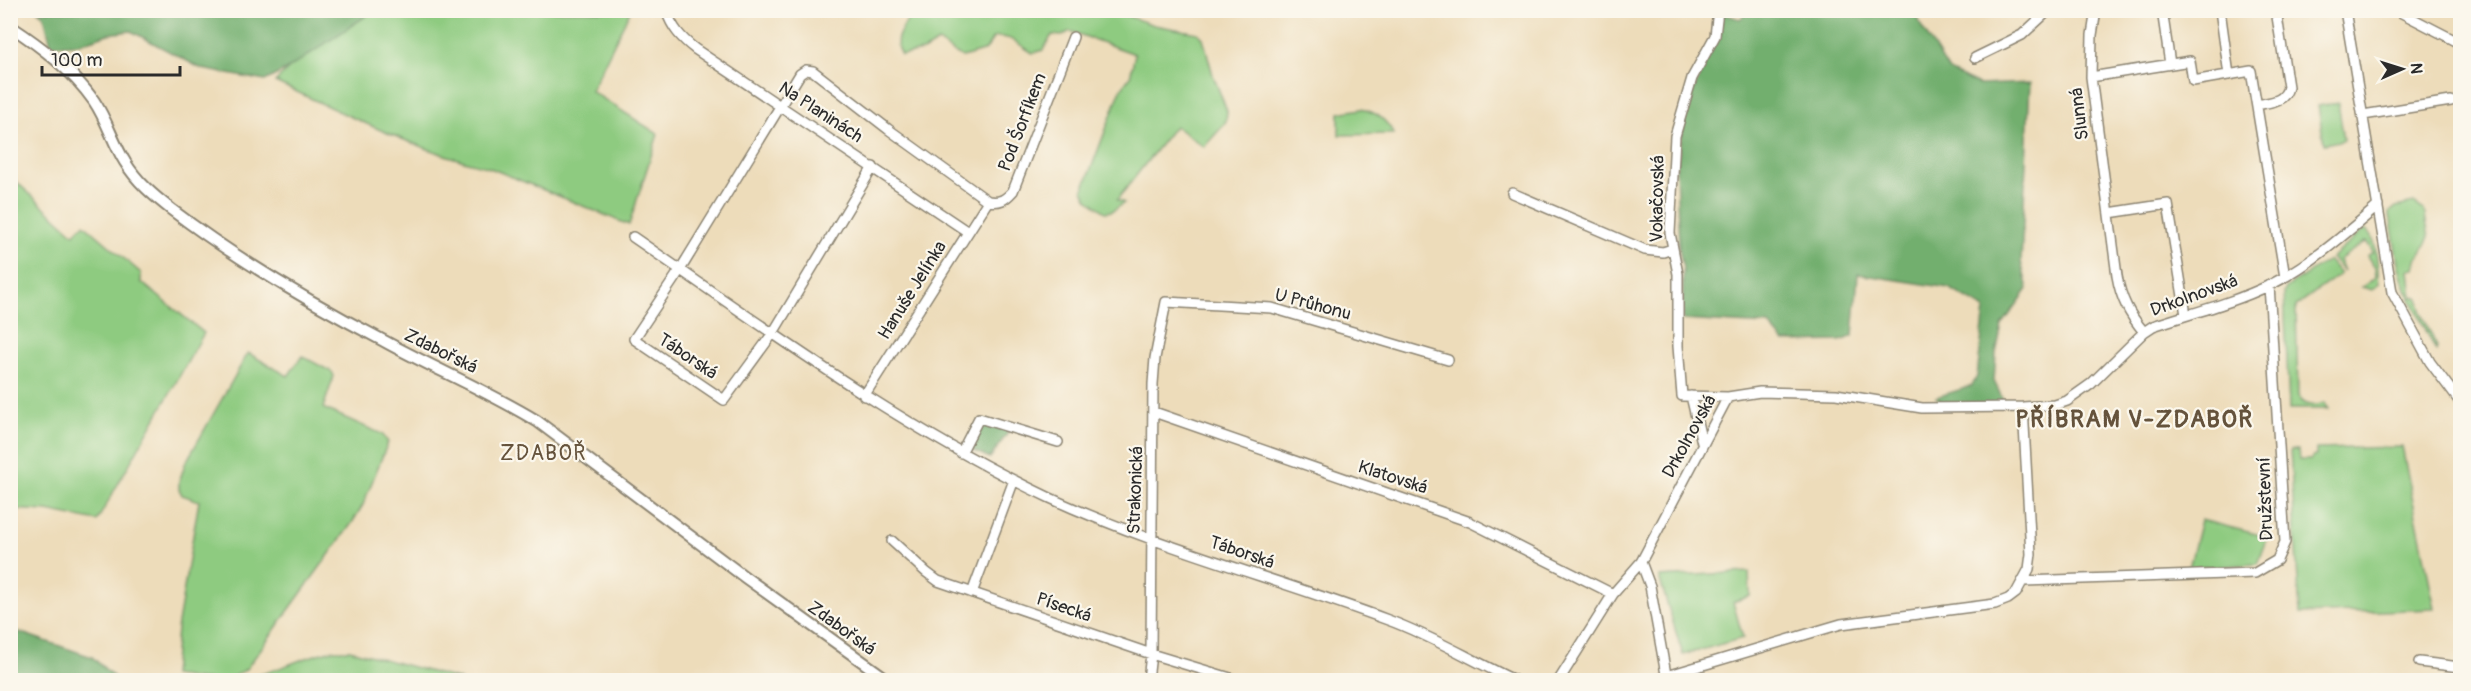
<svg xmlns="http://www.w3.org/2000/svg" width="2471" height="691" viewBox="0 0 2471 691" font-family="Pangolin,sans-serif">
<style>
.green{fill:#8ecb80;stroke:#5c7b56;stroke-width:1.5}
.forest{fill:#72af6e;stroke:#4e6d4c;stroke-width:1.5}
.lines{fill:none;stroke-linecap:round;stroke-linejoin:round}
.minor-casing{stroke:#8c8472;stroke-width:12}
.tertiary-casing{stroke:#8c8472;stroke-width:14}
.minor{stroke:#fff;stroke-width:9}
.tertiary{stroke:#fff;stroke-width:10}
.labels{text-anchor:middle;stroke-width:4.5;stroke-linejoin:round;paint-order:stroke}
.street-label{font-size:18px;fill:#2b2b2b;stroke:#fbf7ec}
.quarter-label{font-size:21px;letter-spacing:1.5px;fill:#65533c;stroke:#fbf7ec}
.district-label{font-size:24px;font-weight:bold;letter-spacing:1.5px;fill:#65533c;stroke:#fbf7ec}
</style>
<rect width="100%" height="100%" fill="#fbf7ec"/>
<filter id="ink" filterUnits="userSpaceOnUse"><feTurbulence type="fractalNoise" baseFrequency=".0167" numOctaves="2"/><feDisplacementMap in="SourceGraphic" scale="12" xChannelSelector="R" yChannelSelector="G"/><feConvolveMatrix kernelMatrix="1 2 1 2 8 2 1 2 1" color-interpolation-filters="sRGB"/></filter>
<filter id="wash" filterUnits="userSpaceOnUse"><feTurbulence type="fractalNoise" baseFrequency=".008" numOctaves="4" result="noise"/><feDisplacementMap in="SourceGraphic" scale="24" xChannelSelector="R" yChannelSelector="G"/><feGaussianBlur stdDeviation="1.35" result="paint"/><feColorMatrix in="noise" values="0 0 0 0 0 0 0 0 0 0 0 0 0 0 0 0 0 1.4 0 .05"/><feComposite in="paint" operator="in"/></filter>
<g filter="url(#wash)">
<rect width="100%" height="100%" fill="#eddcba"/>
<path class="green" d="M 373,11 L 630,11 L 591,91 L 658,134 L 629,225 L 490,168 C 415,150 344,113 275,82 L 293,64 Z
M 907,11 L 1112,11 L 1154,25 L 1198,33 L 1203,38 L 1213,75 L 1227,111 L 1226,121 L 1222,127 L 1204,147 L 1175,126 L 1117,200 L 1124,203 L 1112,211 L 1105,212 L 1088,199 L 1083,190 L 1121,89 L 1130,77 L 1135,54 L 1070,31 L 1062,36 L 1052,35 L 1043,50 L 1033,53 C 1020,46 1009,33 993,38 L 986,50 L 963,57 C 952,54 947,46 938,42 L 923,51 L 901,55 C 892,40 901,31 908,19 Z
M 2338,103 L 2344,140 L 2324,144 L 2318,106 Z
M 1361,109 C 1377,112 1386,120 1394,134 L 1339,135 L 1339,113 Z
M 11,177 L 74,234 L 84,224 L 141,273 L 141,282 L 204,333 L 97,521 L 47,511 L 11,509 Z
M 2414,203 L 2424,210 L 2429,237 L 2417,260 L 2415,269 L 2409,270 L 2412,297 L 2418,297 L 2422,314 L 2437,347 L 2436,351 L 2405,287 L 2398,264 L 2390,215 L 2390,212 L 2396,207 Z
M 2365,229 C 2379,239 2377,268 2379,284 L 2372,290 L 2362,287 L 2376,277 L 2375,268 L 2367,256 L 2373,252 L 2366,241 L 2339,260 L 2344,271 L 2331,258 Z
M 2328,260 L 2340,274 L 2296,306 L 2298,396 C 2304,406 2314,407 2324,403 L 2328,409 L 2289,409 L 2284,293 L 2286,288 Z
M 248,353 L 288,376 L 302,356 L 332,372 L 334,376 L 323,408 L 382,434 L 388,442 L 363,505 L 352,523 L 247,668 C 224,688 201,678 173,675 L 177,629 L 199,501 L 182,495 L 179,489 L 179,482 L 185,464 Z
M 2402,447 L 2435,609 L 2300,614 L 2290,450 L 2298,450 L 2299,460 L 2311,460 L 2312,457 L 2316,456 L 2316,449 Z
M 2201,520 L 2268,537 L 2258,564 L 2189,568 Z
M 1749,572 L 1750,596 L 1733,602 L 1743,638 L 1683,655 L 1659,577 Z
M 333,650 L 350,650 L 461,680 L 239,680 C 272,674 301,657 333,650 Z"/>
<path class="forest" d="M 38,11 L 373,11 L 289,68 L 265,81 L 202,69 L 131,31 L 108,34 L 79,44 L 51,45 L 44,16 Z
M 1748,11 L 1916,11 L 1921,26 L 1949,71 L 1979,85 L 2030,83 L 2021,262 L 2028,289 L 2002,325 L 1996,353 L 1994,381 L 2005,404 L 1946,406 L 1936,397 L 1972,386 L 1977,376 L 1985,309 L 1949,288 L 1858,274 L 1853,336 L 1840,341 L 1784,342 L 1769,325 L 1683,320 L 1683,269 L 1679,248 L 1676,170 L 1687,105 L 1714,44 L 1718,25 L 1724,14 L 1740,19 Z
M 985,423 L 1009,431 L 990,458 L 972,450 L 970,443 L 980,424 Z
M 10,629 L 92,657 L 117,680 L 11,680 Z"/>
</g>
<g filter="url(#ink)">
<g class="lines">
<defs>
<path id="minor" d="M 666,10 C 672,28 681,38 695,49 L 968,232
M 1718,10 L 1715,36 L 1692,78 L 1675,136 L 1670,233 L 1678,274 L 1678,346 L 1682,396 L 1728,397
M 2096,10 L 2092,35 L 2091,77 L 2117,276 C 2121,299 2129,314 2144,332
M 2162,10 L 2170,64
M 2220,10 L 2229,75
M 2345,10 L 2392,292 L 2430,362 L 2460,402
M 2396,10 L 2460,43
M 1975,58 L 2022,35 L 2049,10
M 2091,77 L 2190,61 L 2193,81 L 2251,71 L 2285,277
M 2257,105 C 2270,102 2285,102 2288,87 L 2276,10
M 2363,115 L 2451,101
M 873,167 L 773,333 L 724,400 L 634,339 L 680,270 L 800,74 L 806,70 L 813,71 L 888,129 L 988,201 C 1000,203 1005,200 1013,191 L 1073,37
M 1512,193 L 1645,250 L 1663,252 L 1672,249
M 2109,213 L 2168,204 L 2186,315
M 633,237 C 768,330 901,428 1050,498 C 1159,548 1276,578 1388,620 C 1430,635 1473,661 1514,680
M 864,396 L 988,201
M 1691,396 L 1702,443
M 1154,412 L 1470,522 L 1613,594
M 961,453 L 979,418 L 1058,442
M 892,541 L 926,572 L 938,581 L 1151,654 L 1237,680
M 1641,562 L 1650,586 L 1667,680
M 2023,581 L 2255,573 L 2277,560 L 2285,542 L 2269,285
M 972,593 L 1014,480
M 2419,662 L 2460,667
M 1666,676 L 1841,624 L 1995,604 L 2008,599 L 2016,593 L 2029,569 L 2031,554 L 2023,407
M 1148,680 L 1151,654 L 1153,384 L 1155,358 L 1166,302 L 1272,308 L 1448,360
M 1559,680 L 1613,594 L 1641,562 L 1728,397 L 1760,392 L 1836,394 L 1922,408 L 2023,407 L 2055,405 L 2067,401 L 2091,384 L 2144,332 L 2153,326 C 2192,313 2233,303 2270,285 C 2310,265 2344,235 2378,206"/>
<path id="tertiary" d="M 10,26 C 42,47 72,70 94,101 C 107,120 113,143 125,162 C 137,182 154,196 172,210 C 238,260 311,303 384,341 C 435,369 488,391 537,421 L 746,578 L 888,680"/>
</defs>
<use href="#minor" class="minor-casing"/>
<use href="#tertiary" class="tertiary-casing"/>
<use href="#minor" class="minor"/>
<use href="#tertiary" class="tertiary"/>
</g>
</g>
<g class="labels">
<g class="street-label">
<text transform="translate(821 112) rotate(33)" y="6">Na Planinách</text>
<text transform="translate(2079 114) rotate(-97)" y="6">Slunná</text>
<text transform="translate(1022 122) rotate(-69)" y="6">Pod Šorfíkem</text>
<text transform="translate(1657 199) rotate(-89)" y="6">Vokačovská</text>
<text transform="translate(912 290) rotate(-58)" y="6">Hanuše Jelínka</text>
<text transform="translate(2194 295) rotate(-20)" y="6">Drkolnovská</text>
<text transform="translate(1313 304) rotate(15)" y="6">U Průhonu</text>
<text transform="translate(441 351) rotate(26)" y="6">Zdabořská</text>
<text transform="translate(688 356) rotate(34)" y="6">Táborská</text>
<text transform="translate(1689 436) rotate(-61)" y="6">Drkolnovská</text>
<text transform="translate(1393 477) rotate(18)" y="6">Klatovská</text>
<text transform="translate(1135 490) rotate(-88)" y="6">Strakonická</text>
<text transform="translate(2265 499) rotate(-92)" y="6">Družstevní</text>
<text transform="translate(1242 552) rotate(19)" y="6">Táborská</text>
<text transform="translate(1064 607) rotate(19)" y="6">Písecká</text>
<text transform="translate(842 628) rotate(36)" y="6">Zdabořská</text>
</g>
<g class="quarter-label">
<text x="544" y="460">ZDABOŘ</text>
</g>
<g class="district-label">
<text x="2135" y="427">PŘÍBRAM V-ZDABOŘ</text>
</g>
</g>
<rect width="2471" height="691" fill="none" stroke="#fbf7ec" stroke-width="36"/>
<g transform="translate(2402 69) rotate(87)" stroke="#fbf7ec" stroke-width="4.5" paint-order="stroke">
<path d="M0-4.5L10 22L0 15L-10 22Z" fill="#2b2b2b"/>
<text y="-9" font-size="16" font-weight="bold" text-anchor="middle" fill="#2b2b2b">N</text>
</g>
<path d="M42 66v9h138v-9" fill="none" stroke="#2b2b2b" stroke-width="3"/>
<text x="51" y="66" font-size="18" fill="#2b2b2b" stroke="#fbf7ec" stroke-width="4.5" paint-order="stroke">100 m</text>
</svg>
